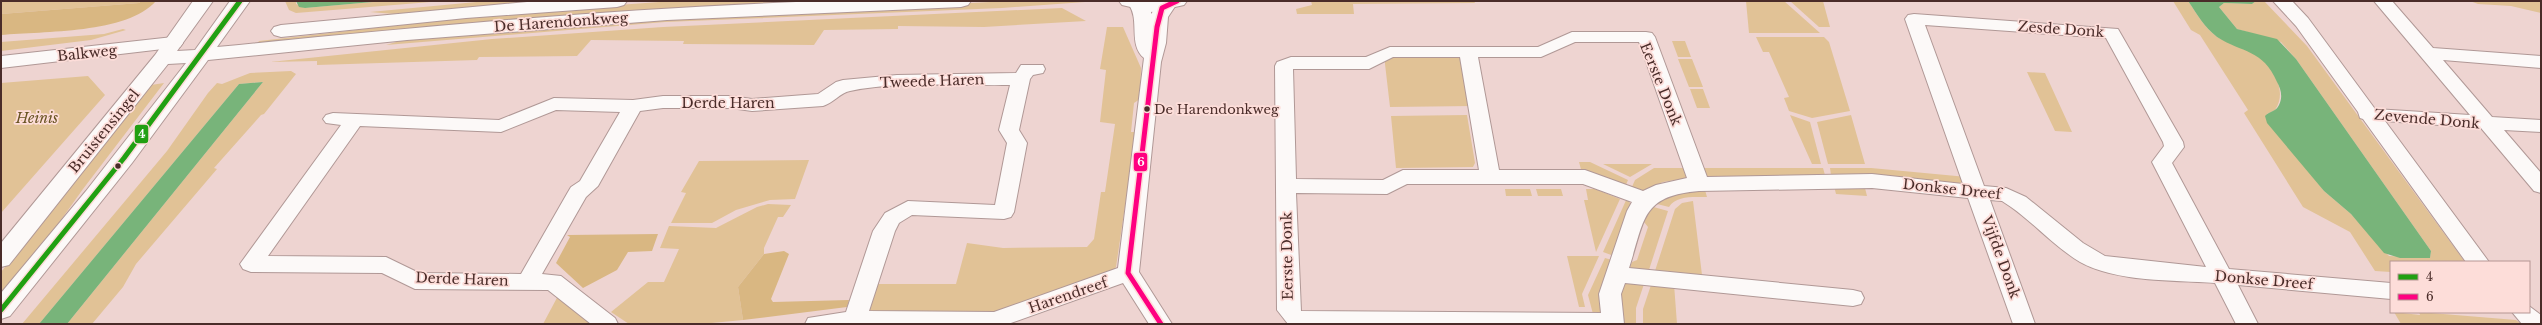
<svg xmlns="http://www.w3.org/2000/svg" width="2542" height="325" viewBox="0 0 2542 325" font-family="'Libre Baskerville',serif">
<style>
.green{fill:#e1c296}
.forest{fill:#d9b782}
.water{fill:#78b47a}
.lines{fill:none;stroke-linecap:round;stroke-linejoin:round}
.minor-casing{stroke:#b09896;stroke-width:2}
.tertiary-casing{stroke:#b09896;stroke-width:2}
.secondary-casing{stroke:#b09896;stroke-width:2}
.minor{fill:#fcf9f8;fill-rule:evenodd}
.tertiary{fill:#fcf9f8;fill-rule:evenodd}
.secondary{fill:#fcf9f8;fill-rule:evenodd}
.bus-1-casing{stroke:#fdddd9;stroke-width:8}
.bus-2-casing{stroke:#fdddd9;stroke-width:8}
.bus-1{stroke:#21a012;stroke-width:5}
.bus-2{stroke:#ff0080;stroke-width:5}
.bus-dot{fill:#4a2c29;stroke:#fdddd9;stroke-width:1.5}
.labels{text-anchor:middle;stroke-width:3.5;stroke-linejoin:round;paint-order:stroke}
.bus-label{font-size:13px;fill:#4a2c29;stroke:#fdddd9;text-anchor:start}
.street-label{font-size:14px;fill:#4a2c29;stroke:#fdddd9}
.park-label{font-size:14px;font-style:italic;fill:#695423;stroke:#fdddd9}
.line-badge{stroke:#fdddd9;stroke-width:1.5}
.badge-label{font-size:11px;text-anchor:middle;font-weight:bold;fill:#fff}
</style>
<rect width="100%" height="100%" fill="#eed4d1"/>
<path class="green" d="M 1,1 L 141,1 L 139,3 L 1,14 Z
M 285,1 L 296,1 L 296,4 L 305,8 L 384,1 L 443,1 L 296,13 L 289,10 Z
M 487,1 L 537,1 L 394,14 L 370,12 Z
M 673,1 L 818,1 L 502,21 L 257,44 L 259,41 L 507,13 Z
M 1009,1 L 1085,2 L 1002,8 L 665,22 L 386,45 L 406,39 L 667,19 Z
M 1311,1 L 1474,1 L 1475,3 L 1353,4 L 1354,14 L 1297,14 L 1296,9 L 1312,5 Z
M 1746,1 L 1784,1 L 1820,33 L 1749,33 Z
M 1790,1 L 1823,1 L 1830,27 L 1819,27 Z
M 2173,1 L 2188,1 C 2197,14 2204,27 2217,37 C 2227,43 2241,46 2251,51 C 2271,61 2289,90 2275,110 L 2267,114 L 2324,191 L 2351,214 L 2389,256 L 2430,258 L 2431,251 L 2296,59 L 2281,42 L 2237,29 L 2219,7 L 2224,3 L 2252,4 L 2256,1 L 2264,1 L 2307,46 L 2465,262 L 2391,262 L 2391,272 L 2375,271 L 2350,232 L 2303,207 L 2244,113 L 2248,110 L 2200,35 L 2191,30 Z
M 2470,1 L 2541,1 L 2541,13 L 2511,6 L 2478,4 Z
M 1062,8 L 1086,21 L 984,27 L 898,26 L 898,29 L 824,30 L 814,45 L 683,44 L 684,41 L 591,40 L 577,56 L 479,57 L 477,60 L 317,65 L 317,61 L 270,62 L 492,39 L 663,27 Z
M 1107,27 L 1123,27 L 1141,68 L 1140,99 L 1134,103 L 1131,132 L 1136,132 L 1116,267 L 1113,270 L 998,312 L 875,313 L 867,308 L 873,284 L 956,284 L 967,243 L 1003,248 L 1087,247 L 1094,239 L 1101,192 L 1105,192 L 1115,124 L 1100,122 L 1106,70 L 1100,69 Z
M 123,29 L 126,30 L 91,40 L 1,51 L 1,42 L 104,34 Z
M 1756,37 L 1824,37 L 1829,42 L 1850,111 L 1812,118 L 1789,111 L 1784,98 L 1789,97 L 1769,52 L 1763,52 Z
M 1672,41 L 1685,41 L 1691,57 L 1678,57 Z
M 1393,56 L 1458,56 L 1462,58 L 1473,106 L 1390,107 L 1385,64 L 1385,60 Z
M 1678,59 L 1692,59 L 1703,87 L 1689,87 Z
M 291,71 L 296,74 L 264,114 L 261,115 L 214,168 L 217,169 L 136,264 L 123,287 L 92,324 L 67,324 L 263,82 L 239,84 L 39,324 L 22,324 L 167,151 L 208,93 L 217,83 L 222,84 L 250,73 Z
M 2027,72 L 2045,73 L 2072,132 L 2055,131 Z
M 88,76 L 105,95 L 1,213 L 1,83 Z
M 164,83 L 83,189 L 36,255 L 1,298 L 1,272 L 151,85 Z
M 1690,89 L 1703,89 L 1710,108 L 1697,108 Z
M 1467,115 L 1475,163 L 1473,167 L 1396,168 L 1391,116 Z
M 1790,115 L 1810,122 L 1821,164 L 1812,164 Z
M 1851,115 L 1865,164 L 1828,164 L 1817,122 Z
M 809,160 L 795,199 L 770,200 L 736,210 L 712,223 L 671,223 L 686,193 L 681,192 L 699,161 Z
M 1579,162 L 1590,162 L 1628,180 L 1625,187 L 1582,173 Z
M 1603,164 L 1652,164 L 1630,177 Z
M 1654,168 L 1688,168 L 1688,178 L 1663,182 L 1643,191 L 1631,189 L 1635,180 Z
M 1700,168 L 1823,168 L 1825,175 L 1707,177 Z
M 1830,168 L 1871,168 L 1967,177 L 1964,182 L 1959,183 L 1831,175 Z
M 1834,186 L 1850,186 L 1971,197 L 1865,188 L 1867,196 L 1836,194 Z
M 1505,189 L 1530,189 L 1532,196 L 1506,196 Z
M 1536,189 L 1561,189 L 1563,196 L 1538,196 Z
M 1586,189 L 1595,189 L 1620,199 L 1596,252 L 1584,200 L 1588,200 Z
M 1705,190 L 1707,197 C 1695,197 1676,195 1669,207 L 1653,203 L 1669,194 Z
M 1627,198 L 1631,205 L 1614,256 L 1603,252 Z
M 1693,201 L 1702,275 L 1697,278 L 1654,274 L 1675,209 L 1682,203 Z
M 768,204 L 791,205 L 783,217 L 778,217 L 764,248 L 764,254 L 738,287 L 743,320 L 701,324 L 629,324 L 611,312 L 648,282 L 664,282 L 679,249 L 660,248 L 669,226 L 716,228 L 757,207 Z
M 1650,206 L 1668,211 L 1648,273 L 1631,270 L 1630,267 L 1632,262 L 1637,260 L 1648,227 L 1644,222 Z
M 1567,256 L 1599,256 L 1582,294 L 1585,307 L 1579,307 Z
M 1605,258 L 1612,260 L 1602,310 L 1597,315 L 1593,314 L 1588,295 Z
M 1625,281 L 1645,281 L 1636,308 L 1636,324 L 1624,324 L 1621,294 Z
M 1652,282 L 1674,284 L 1677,324 L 1643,324 L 1643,309 Z
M 559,294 L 594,324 L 543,324 Z
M 2394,312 L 2420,315 L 2419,312 L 2516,320 L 2521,324 L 2401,324 Z"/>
<path class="forest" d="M 141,1 L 156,1 C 127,34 44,31 1,35 L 1,14 L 139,3 Z
M 658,234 L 652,251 L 628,252 L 617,270 L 583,288 L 556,263 L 570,237 L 567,235 Z
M 784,251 L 789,254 L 771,299 L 773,302 L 849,300 L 847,307 L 743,320 L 738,287 L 764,254 Z"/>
<path class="water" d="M 296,1 L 384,1 L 305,8 L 299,7 Z
M 2188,1 L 2256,1 L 2252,4 L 2224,3 L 2219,7 L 2237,29 L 2277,39 L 2296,59 L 2431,251 L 2430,258 L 2400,258 L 2384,253 L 2351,214 L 2324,191 L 2267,123 L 2265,116 C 2269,111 2276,112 2279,105 C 2283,97 2281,89 2277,82 C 2263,49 2242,53 2217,37 C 2204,27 2197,14 2188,1 Z
M 263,82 L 67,324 L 39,324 L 239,84 Z"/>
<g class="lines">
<defs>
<path id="minor" d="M 1132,1 L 1144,1 L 1151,8 L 1151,14 L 1161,1 L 1173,1 L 1176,5 L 1168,17 L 1166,43 L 1161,62 L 1139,272 L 1172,324 L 1149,324 L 1123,283 L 1008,324 L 805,324 L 808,318 L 846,312 L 873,231 L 885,213 L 908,201 L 995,205 L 1007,143 L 999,130 L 1010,85 C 960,86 898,81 850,91 C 840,93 833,103 823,106 L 752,111 L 731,108 L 663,108 L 640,111 L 598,186 L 586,197 L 542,274 L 561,276 L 615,318 L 618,324 L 591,324 L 548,290 L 415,289 L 382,273 L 251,272 L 243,269 L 240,264 L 341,125 L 326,123 L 323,119 L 326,115 L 333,113 L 499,120 L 554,98 L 633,100 L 663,96 L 731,96 L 752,99 L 818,94 L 836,82 L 843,80 L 897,75 L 1016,73 L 1021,65 L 1043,65 L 1045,69 L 1043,73 L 1033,75 L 1030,79 L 1019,130 L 1027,143 L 1014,212 L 1011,217 L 1004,219 L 912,215 L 899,223 L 895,231 L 869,311 L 994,312 L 1118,268 L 1144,58 C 1128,45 1140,20 1129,5 ZM 556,110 L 620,112 L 580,181 L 571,187 L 568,192 L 521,274 L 419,273 L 386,257 L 268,256 L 360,126 L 501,132 Z
M 2273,1 L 2292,1 L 2308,18 L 2375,109 L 2470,115 L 2374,1 L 2392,1 L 2433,48 L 2541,56 L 2541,68 L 2443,60 L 2492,117 L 2541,120 L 2541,132 L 2504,130 L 2541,173 L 2541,193 L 2534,191 L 2481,128 L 2385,121 L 2489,262 L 2466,262 L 2363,119 L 2360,118 L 2358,112 L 2296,26 Z
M 1914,14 L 2118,29 L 2183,142 L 2184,147 L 2172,163 L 2229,269 L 2391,283 L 2391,299 L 2238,285 L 2258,324 L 2236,324 L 2215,283 C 2174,280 2115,282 2080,262 C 2055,247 2035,224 2011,207 L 2002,201 L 1990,200 L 2035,324 L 2013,324 L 1968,198 L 1872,188 L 1699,191 C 1641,196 1645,219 1629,268 L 1853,290 L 1861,292 L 1864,298 L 1861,304 L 1853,306 L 1625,283 L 1621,294 L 1624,324 L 1288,324 L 1277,310 L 1275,66 L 1277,62 L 1291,57 L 1366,57 L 1390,47 L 1538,47 L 1572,32 L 1646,32 L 1652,33 L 1655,37 L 1707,177 L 1872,174 L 1963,184 L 1905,19 L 1908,15 ZM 1925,25 L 2106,38 L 2163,142 L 2164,146 L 2152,162 L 2206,267 L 2105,256 L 2083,243 L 2026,197 L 2006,188 L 1984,186 ZM 1575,42 L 1639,42 L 1687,178 L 1656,185 L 1643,191 L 1585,170 L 1499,170 L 1478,57 L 1541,57 ZM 1393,57 L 1460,57 L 1479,170 L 1403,170 L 1383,180 L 1296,179 L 1293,69 L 1369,69 ZM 1407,184 L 1583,184 L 1632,202 L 1627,211 L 1599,294 L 1601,313 L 1301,311 L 1296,193 L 1387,194 Z
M 2529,306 L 2541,315 L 2541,324 L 2522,324 L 2512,312 L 2529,312 Z"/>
<path id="tertiary" d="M 173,37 L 180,39 L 183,43 L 180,47 L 1,68 L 1,56 Z"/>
<path id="secondary" d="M 193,1 L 213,1 L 177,51 L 195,50 L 230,1 L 250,1 L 217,47 C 421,27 625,7 830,1 C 877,0 924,1 971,1 L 968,5 L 961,7 L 667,20 L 407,40 L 208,60 L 132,163 L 10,316 L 1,319 L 1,293 L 86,191 L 186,63 L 168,64 L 9,265 L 1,267 L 1,243 L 155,55 Z
M 538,1 L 627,1 L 624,5 L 617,7 L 466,18 L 281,37 L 274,35 L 271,31 L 274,27 L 281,25 Z
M 1119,1 L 1187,1 L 1184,5 L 1152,12 L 1122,5 Z"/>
</defs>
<use href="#minor" class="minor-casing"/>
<use href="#tertiary" class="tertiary-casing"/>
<use href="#secondary" class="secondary-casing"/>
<use href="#minor" class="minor"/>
<use href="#tertiary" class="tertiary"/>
<use href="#secondary" class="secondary"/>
<defs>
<path id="bus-1" d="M 1,310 L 124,158 L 240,1"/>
<path id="bus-2" d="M 1161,324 L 1128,273 L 1157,27 L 1162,8 L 1177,1"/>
</defs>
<use href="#bus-1" class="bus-1-casing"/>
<use href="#bus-2" class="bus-2-casing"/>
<use href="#bus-1" class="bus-1"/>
<use href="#bus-2" class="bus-2"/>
</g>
<g class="bus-dot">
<circle cx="1147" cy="109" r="3.5"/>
<circle cx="118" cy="166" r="3.5"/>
</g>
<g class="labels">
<g class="bus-label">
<text x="1154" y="114">De Harendonkweg</text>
</g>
<g class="street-label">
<text transform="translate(561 22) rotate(-4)" y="5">De Harendonkweg</text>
<text transform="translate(2061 29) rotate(4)" y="5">Zesde Donk</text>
<text transform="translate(87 53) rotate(-6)" y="5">Balkweg</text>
<text transform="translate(932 81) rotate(-2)" y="5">Tweede Haren</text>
<text transform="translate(1661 84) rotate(68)" y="5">Eerste Donk</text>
<text x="728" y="108">Derde Haren</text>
<text transform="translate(2427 119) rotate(5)" y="5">Zevende Donk</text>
<text transform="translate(104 131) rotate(-51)" y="5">Bruistensingel</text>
<text transform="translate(1952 189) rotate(6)" y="5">Donkse Dreef</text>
<text transform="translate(1287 256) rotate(-91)" y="5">Eerste Donk</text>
<text transform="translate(2001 257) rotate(70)" y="5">Vijfde Donk</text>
<text transform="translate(462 279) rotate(2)" y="5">Derde Haren</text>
<text transform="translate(2264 280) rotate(5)" y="5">Donkse Dreef</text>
<text transform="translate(1068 295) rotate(-19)" y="5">Harendreef</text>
</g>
<g class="park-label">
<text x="37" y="123">Heinis</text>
</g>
</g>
<g class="line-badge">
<rect x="134" y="124" width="15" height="20" rx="4" fill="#21a012"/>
<rect x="1133" y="152" width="15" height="20" rx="4" fill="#ff0080"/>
</g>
<g class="badge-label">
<text x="142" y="138">4</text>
<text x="1141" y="166">6</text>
</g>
<rect width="2542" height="325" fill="none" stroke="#4a2c29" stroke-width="4"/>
<rect x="2390" y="261" width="140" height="52" fill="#fdddd9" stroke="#b59693"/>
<rect x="2398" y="274" width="20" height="6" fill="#21a012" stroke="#b59693"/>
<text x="2426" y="281" font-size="12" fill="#4a2c29">4</text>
<rect x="2398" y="294" width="20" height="6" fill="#ff0080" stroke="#b59693"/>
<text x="2426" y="301" font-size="12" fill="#4a2c29">6</text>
</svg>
